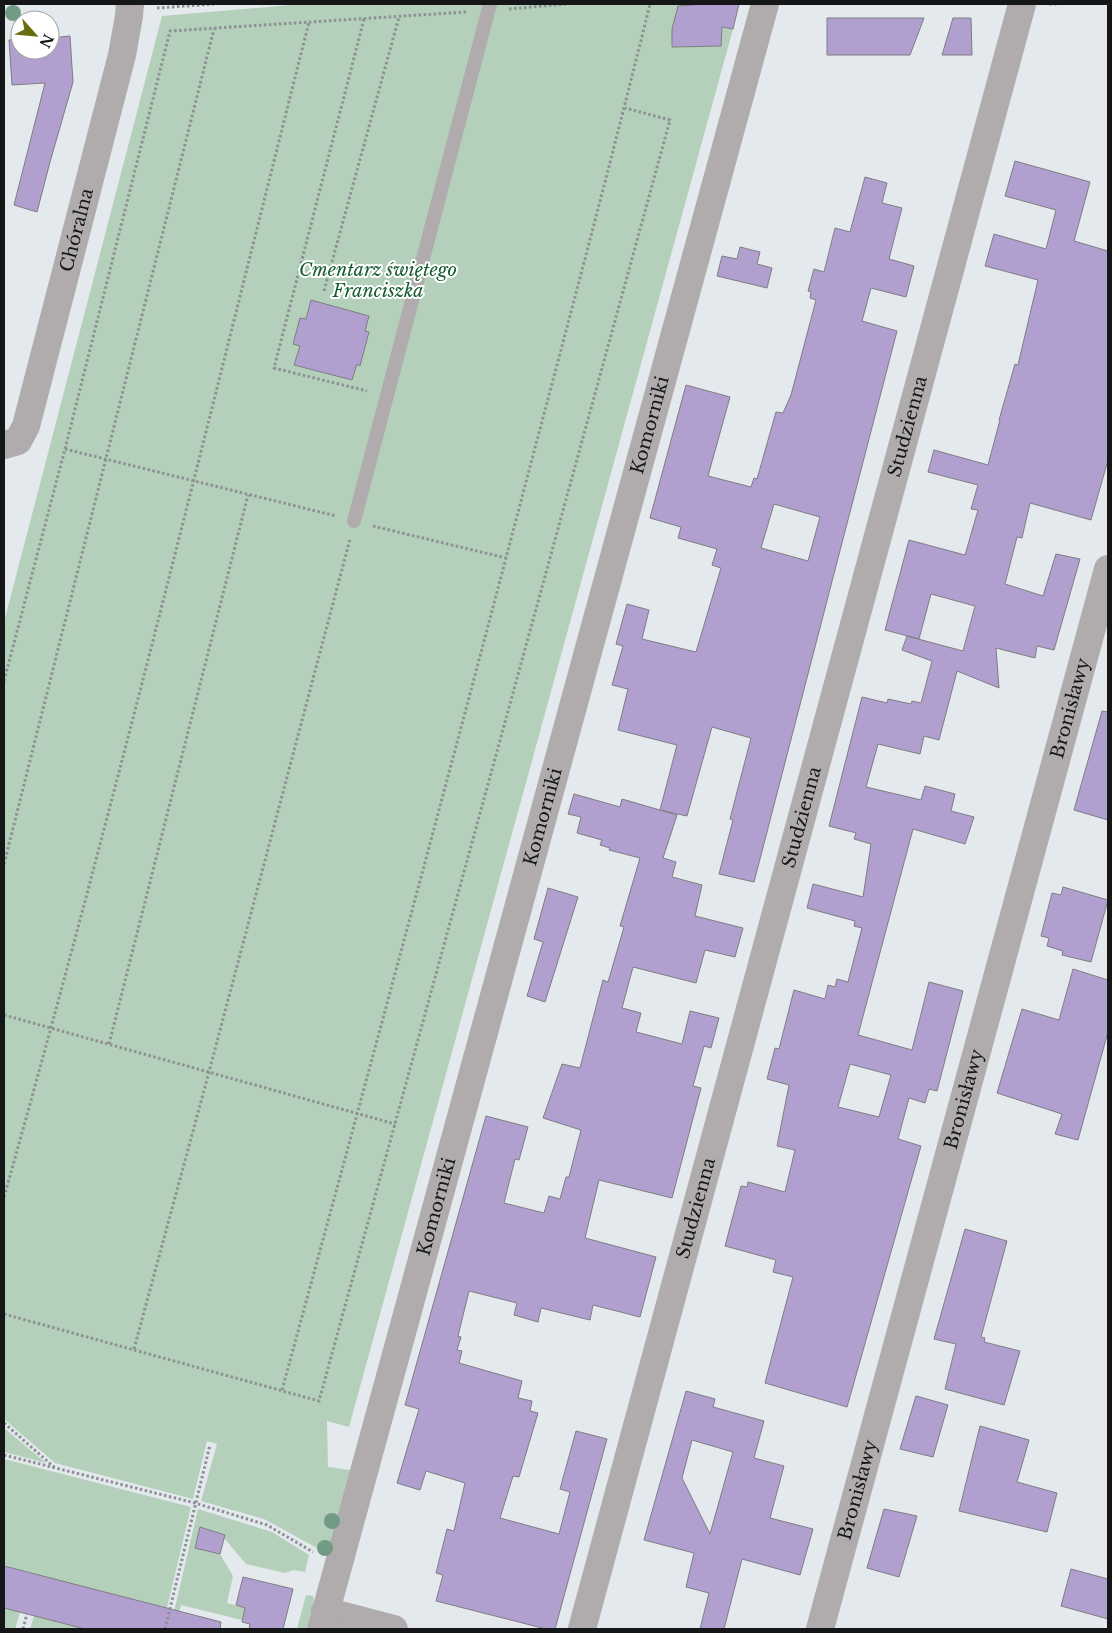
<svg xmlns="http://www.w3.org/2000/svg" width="1112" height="1633" viewBox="0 0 1112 1633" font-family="'Libre Baskerville',serif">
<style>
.green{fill:#b4d0ba}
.building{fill:#b1a0cf;stroke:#7e7d82;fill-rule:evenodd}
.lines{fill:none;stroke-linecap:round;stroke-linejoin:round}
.path{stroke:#8d9194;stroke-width:3;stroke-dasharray:2.5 2.5;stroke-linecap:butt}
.lane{stroke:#b0acad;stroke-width:14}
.street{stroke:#b0acad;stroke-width:28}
.tree{fill:#719b85}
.labels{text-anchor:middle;stroke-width:4;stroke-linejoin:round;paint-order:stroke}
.street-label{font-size:18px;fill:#141617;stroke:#fff}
.park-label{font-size:18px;font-style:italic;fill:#145c30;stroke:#fff}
</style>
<rect width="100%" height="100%" fill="#e3e9ed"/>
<path class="green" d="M 303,4 L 679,4 L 672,30 L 722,27 L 733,29 L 349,1427 L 327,1421 L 328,1467 L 350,1470 L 328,1557 L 317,1548 L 264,1519 L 201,1501 L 217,1444 L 207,1441 L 193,1499 L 55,1463 L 4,1419 L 4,622 L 162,16 Z
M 4,1428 L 46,1463 L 4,1452 Z
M 4,1459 L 191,1507 L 162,1629 L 161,1629 L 166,1608 L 4,1566 Z
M 198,1509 L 272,1532 L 309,1555 L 305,1572 L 293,1570 L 285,1573 L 246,1564 L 224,1538 L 225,1535 L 200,1527 L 195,1548 L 220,1554 L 233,1576 L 227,1603 L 246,1608 L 242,1620 L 181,1605 L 175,1629 L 170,1629 Z
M 306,1595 L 313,1596 L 314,1599 L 307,1629 L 297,1629 Z
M 4,1608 L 20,1612 L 15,1629 L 4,1629 Z
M 34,1616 L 85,1629 L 30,1629 Z"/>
<path class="building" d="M 705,4 L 739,4 L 733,29 L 722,27 L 721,46 L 672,47 L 672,29 L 678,6 Z
M 827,18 L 924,18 L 910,55 L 827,55 Z
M 953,18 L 971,18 L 972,55 L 942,55 Z
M 70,36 L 73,82 L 50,162 L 37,212 L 14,205 L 45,83 L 12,85 L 9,40 L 20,39 L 20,50 L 50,50 L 50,38 Z
M 1015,161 L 1090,182 L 1074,241 L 1108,251 L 1108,460 L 1091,520 L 1030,503 L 1022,538 L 1017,537 L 1005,584 L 1043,596 L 1056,554 L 1080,559 L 1054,650 L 1037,646 L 1035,658 L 996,648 L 999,688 L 957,671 L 939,740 L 924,736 L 920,754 L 878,744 L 866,787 L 921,800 L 925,786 L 955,794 L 951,811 L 974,817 L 965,844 L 913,829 L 858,1035 L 912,1050 L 929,982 L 963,991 L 937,1091 L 929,1089 L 925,1103 L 909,1098 L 898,1139 L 921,1146 L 847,1407 L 765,1383 L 793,1277 L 773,1272 L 776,1260 L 725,1246 L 741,1186 L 747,1187 L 748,1182 L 785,1192 L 795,1150 L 777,1146 L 789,1085 L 767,1079 L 775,1048 L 779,1049 L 794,990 L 825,999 L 828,985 L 835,987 L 837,979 L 848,982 L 862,928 L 854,926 L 855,921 L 807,908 L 813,884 L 863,897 L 871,844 L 854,839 L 856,833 L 829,826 L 862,697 L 887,703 L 888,699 L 911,704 L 912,701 L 921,703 L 932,661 L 902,650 L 907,636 L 963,651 L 975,606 L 931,594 L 919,639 L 885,630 L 909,540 L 965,555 L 978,510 L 971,509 L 978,485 L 928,472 L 934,450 L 988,465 L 1000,420 L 999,420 L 1015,364 L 1018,365 L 1038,280 L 985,266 L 994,234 L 1046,249 L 1056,210 L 1005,196 ZM 850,1064 L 891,1075 L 879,1117 L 838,1107 Z
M 865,177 L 887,183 L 882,203 L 902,208 L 889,259 L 914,266 L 906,297 L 871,288 L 862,321 L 897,331 L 754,882 L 719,874 L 733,820 L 730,819 L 751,738 L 712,727 L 687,816 L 660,810 L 677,745 L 618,730 L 628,689 L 612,685 L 623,646 L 616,644 L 627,604 L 649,610 L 642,639 L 696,652 L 721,568 L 712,565 L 717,549 L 678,538 L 681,527 L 650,518 L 686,385 L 730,397 L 708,476 L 751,487 L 754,478 L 757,479 L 776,412 L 783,413 L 791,395 L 816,300 L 810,298 L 811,292 L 808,291 L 814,269 L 824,272 L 835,228 L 850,232 ZM 774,504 L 820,517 L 808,561 L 761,548 Z
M 740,247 L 760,252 L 757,264 L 772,268 L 767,288 L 717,276 L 722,256 L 737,259 Z
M 311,300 L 369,316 L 365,331 L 369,332 L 360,366 L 357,364 L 352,380 L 294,365 L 300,346 L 293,344 L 300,318 L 306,319 Z
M 1102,711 L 1108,712 L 1108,820 L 1074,810 Z
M 574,794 L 620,807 L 622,799 L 677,815 L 663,858 L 676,862 L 672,877 L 702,885 L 695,916 L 743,928 L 735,957 L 705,950 L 696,983 L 633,967 L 622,1008 L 641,1013 L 636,1032 L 682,1044 L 690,1011 L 719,1018 L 711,1048 L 704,1046 L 693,1086 L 701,1088 L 672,1198 L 599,1180 L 585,1238 L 656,1257 L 640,1317 L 593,1305 L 590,1320 L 541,1308 L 538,1322 L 514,1315 L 517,1303 L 469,1291 L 458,1336 L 461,1337 L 457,1350 L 462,1351 L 459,1363 L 522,1381 L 518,1398 L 532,1401 L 530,1411 L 538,1413 L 519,1477 L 513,1476 L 500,1518 L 559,1534 L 570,1492 L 560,1489 L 576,1431 L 607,1439 L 555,1629 L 546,1629 L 436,1601 L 443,1575 L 436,1573 L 447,1529 L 454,1531 L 465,1483 L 426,1471 L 420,1490 L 397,1483 L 419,1409 L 405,1405 L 486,1116 L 528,1127 L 519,1160 L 515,1159 L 504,1203 L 544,1213 L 549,1196 L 560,1199 L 566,1177 L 569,1177 L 581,1130 L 543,1118 L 562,1064 L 580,1068 L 603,980 L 608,982 L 624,927 L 620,926 L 640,858 L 609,850 L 610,848 L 600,845 L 602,840 L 577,833 L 581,817 L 568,814 Z
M 1063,887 L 1108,900 L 1091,962 L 1062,955 L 1063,951 L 1047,946 L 1049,938 L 1041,936 L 1052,893 L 1061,895 Z
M 548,888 L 578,897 L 545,1002 L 527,996 L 543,942 L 534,939 Z
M 1073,969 L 1108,980 L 1108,1032 L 1078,1140 L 1055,1134 L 1062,1114 L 997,1093 L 1022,1009 L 1059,1020 Z
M 965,1229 L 1007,1241 L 981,1337 L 985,1338 L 984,1342 L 1020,1351 L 1004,1405 L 945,1389 L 956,1344 L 934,1339 Z
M 686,1391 L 715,1399 L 713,1407 L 764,1421 L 754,1458 L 784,1466 L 770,1518 L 813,1529 L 800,1575 L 742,1559 L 724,1629 L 700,1629 L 709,1593 L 686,1587 L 694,1553 L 644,1540 ZM 692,1440 L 733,1452 L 710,1534 L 682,1478 Z
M 916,1396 L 948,1405 L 933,1457 L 900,1449 Z
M 980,1426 L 1029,1440 L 1017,1482 L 1057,1493 L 1047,1532 L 959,1511 Z
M 884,1509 L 917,1516 L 899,1577 L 867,1568 Z
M 200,1527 L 225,1535 L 220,1554 L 195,1548 Z
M 4,1566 L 221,1622 L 220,1629 L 85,1629 L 4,1608 Z
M 1071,1569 L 1108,1579 L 1108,1619 L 1061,1606 Z
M 243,1577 L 293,1589 L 283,1629 L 249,1629 L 250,1624 L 242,1622 L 245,1608 L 236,1605 Z"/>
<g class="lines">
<path class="path" d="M 1049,4 L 1057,4
M 157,8 L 214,4
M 509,9 L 566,4
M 364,19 L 274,368 L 367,391
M 324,291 L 399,17
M 65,449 L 336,516
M 373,526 L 506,558
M 4,681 L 65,449 L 170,31 L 466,12
M 4,864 L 214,29
M 4,1015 L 395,1124
M 109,1044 L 248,495
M 4,1197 C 114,808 210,414 309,22
M 4,1314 L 319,1401 L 670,120 L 625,108
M 134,1349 L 209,1072 L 350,539
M 282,1390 C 365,1086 447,783 527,478 C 569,320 611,162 650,4
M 4,1423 L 54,1467
M 4,1455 L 195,1503 L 267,1525 L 313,1552
M 23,1629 L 27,1614
M 165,1629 L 210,1445"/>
<path class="lane" d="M 354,521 L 490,4"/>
<g class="street">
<path id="s1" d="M 4,445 L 18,441 L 26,426 L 122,55 L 129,16 L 130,4"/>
<path d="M 325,1611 L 394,1629"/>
<path id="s2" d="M 321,1629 L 765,4"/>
<path id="s3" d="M 582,1629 L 1022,4"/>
<path id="s4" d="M 820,1629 L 1108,569"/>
</g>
</g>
<g class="tree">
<circle cx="13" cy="13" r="8"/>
<circle cx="332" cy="1521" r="8"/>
<circle cx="325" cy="1548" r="8"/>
</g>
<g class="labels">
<g class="street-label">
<text dy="6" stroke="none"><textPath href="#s1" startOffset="234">Chóralna</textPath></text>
<text dy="6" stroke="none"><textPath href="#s2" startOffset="1248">Komorniki</textPath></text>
<text dy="6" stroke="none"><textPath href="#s3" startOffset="1246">Studzienna</textPath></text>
<text dy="6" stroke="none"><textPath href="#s4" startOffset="954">Bronisławy</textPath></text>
<text dy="6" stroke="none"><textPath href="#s2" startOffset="842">Komorniki</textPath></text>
<text dy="6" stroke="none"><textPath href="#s3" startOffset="841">Studzienna</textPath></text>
<text dy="6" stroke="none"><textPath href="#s4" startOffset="549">Bronisławy</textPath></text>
<text dy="6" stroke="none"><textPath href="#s2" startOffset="438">Komorniki</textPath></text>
<text dy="6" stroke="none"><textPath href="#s3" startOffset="436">Studzienna</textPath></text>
<text dy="6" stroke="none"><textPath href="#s4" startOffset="144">Bronisławy</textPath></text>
</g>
<g class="park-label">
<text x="378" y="276">Cmentarz świętego<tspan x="378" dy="21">Franciszka</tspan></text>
</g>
</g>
<rect width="1112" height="1633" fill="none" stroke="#141617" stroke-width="10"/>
<g transform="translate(35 35) rotate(117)"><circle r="24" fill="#ffffff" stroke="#a1a2a2"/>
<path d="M0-4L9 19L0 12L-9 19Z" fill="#696d12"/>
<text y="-8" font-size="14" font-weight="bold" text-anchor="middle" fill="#141617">N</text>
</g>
</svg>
